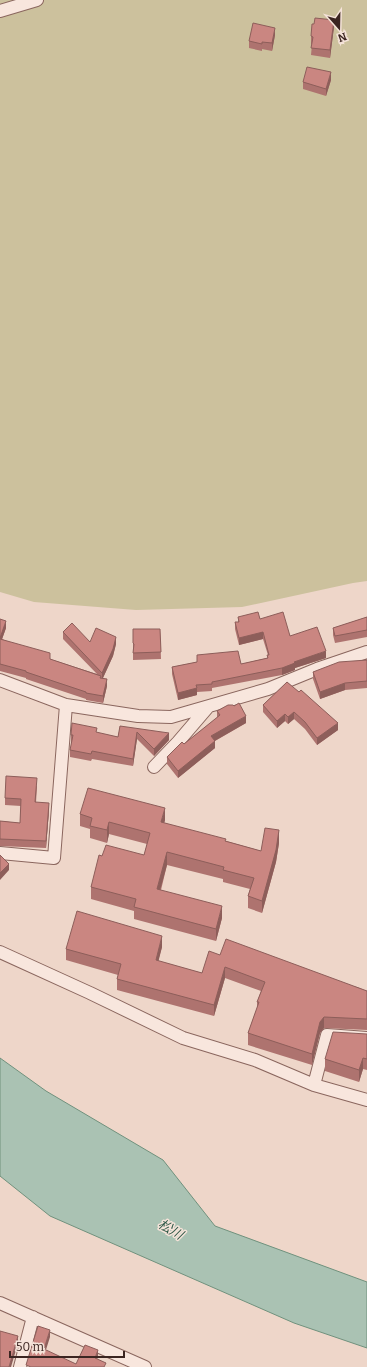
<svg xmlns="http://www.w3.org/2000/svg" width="367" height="1367" viewBox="0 0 367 1367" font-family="Bitter,'Noto Sans JP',serif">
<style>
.green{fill:#ccc19d}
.water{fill:#aac2b3;stroke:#70917d}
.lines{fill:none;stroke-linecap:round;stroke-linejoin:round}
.minor-casing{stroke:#8a665e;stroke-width:14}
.minor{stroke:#f8e6dd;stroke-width:12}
.wall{fill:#ae736f}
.shaded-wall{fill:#8d5e5a}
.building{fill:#ca8681;stroke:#8d5e5a}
.labels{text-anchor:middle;stroke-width:3;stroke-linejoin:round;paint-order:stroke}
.water-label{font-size:13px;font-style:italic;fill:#315a49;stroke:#f5e3d9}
</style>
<rect width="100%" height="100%" fill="#eed6c9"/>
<path class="green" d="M 0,0 L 367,0 L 367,581 L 353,583 L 242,607 L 136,610 L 34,602 L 0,592 Z"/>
<path class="water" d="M 0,1058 L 46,1091 L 163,1160 L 215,1226 L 367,1282 L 367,1348 L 294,1323 L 50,1216 L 0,1176 Z"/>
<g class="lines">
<defs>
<path id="minor" d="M 0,11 L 37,0
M 0,680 L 66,705 L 138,716 L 171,717 L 268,689 L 317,669 L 367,652
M 154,767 L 178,742 L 208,707
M 0,853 L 54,858 L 66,705
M 0,952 L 90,993 L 183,1038 L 255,1060 L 314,1085 L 367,1100
M 314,1085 L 327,1035 L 367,1038
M 0,1303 L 145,1367
M 20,1367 L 33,1317"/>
</defs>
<use href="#minor" class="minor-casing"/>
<use href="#minor" class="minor"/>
</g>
<path class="wall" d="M 334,27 L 330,58 L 311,55 L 312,44 L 311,44 L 311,36 Z
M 275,35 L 272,51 L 262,49 L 262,51 L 249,48 L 249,41 Z
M 331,80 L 326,96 L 303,89 L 303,82 Z
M 238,617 L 260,619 L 290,636 L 326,658 L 295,668 L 295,670 L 282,675 L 212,688 L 212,691 L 197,692 L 197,695 L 178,700 L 172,674 L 172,667 L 197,662 L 197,655 L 241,664 L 267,658 L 268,655 L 263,639 L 239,645 L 235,629 L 235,622 L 238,622 Z
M 367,617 L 367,637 L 335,643 L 333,635 L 333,628 Z
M 0,619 L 6,628 L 2,639 L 50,659 L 97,674 L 63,639 L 63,632 L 90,642 L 116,644 L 113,656 L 103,678 L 107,686 L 103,703 L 86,700 L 86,699 L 26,679 L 26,678 L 0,671 Z
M 133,629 L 160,629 L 161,659 L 133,660 Z
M 367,660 L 367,688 L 345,690 L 320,699 L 313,679 L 313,672 Z
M 287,682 L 338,730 L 317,745 L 305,729 L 294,719 L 288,724 L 285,721 L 277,728 L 263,712 L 263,705 Z
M 217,711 L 246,723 L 215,741 L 215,748 L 178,778 L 167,764 L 167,757 L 217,718 Z
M 120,726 L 169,740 L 154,756 L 137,739 L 133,766 L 92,759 L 91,761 L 70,757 L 70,750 L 72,742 L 71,742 L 71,735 L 97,733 L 118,737 Z
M 37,786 L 36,803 L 49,810 L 46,848 L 0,846 L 0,821 L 20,823 L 21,806 L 5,805 L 5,798 Z
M 80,814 L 165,820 L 164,823 L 226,841 L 261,851 L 279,843 L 276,862 L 262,913 L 248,908 L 248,896 L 250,889 L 223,882 L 223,879 L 167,865 L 161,890 L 222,918 L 216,941 L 134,919 L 134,911 L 91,899 L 91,887 L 102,856 L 144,855 L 147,844 L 109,834 L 107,843 L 90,838 L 90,829 L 80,826 Z
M 162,947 L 158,961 L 202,973 L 220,955 L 357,987 L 367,991 L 367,1030 L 324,1028 L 320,1033 L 312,1065 L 248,1045 L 248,1033 L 257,1008 L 257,1002 L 261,991 L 225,978 L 214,1016 L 117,990 L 117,979 L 118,975 L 66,960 L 66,949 Z
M 367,1034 L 367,1070 L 363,1069 L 359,1082 L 325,1071 L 325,1059 Z"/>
<path class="shaded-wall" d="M 334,20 L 334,27 L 330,58 L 330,50 Z
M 275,28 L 275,35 L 272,51 L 272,43 Z
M 331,72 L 331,80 L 326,96 L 326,89 Z
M 6,621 L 6,628 L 0,645 L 0,638 Z
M 263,632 L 263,639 L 239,645 L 239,638 Z
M 116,637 L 116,644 L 113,656 L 102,680 L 102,673 Z
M 326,651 L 326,658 L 295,668 L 295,670 L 282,675 L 282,668 L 294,662 Z
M 107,679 L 107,686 L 103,703 L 103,696 Z
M 345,683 L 345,690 L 320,699 L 320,692 Z
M 197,688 L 197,695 L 178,700 L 178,693 Z
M 294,712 L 294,719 L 288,724 L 288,717 Z
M 285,714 L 285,721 L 277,728 L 277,721 Z
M 246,716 L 246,723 L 211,743 L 211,736 Z
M 338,723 L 338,730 L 317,745 L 317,738 Z
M 137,732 L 137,739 L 133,766 L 133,759 Z
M 169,733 L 169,740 L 154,756 L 154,749 Z
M 215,741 L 215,748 L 178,778 L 178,771 Z
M 49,803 L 49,810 L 46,848 L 46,841 Z
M 165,808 L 165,820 L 161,834 L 161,822 Z
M 109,822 L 109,834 L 107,843 L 107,830 Z
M 279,830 L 279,843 L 276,862 L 262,913 L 262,901 Z
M 167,852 L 167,865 L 157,901 L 157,889 Z
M 9,864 L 9,870 L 0,880 L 0,873 Z
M 222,906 L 222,918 L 216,941 L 216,929 Z
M 162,936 L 162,947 L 156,971 L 156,960 Z
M 225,967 L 225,978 L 214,1016 L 214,1005 Z
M 324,1017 L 324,1028 L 320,1033 L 312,1065 L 312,1054 L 320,1022 Z
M 363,1058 L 363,1069 L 359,1082 L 359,1070 Z
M 50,1330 L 50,1337 L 44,1356 L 44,1349 Z
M 18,1336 L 18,1343 L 11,1367 L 9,1367 Z
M 98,1350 L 98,1357 L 95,1365 L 95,1358 Z"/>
<path class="building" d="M 315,18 L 334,20 L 330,50 L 311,48 L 313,37 L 311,36 L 312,24 L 314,24 Z
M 253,23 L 275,28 L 272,43 L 262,42 L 262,44 L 249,41 Z
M 307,67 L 331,72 L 326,89 L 303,82 Z
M 258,612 L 260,619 L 283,612 L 290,636 L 317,627 L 326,651 L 294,662 L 295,663 L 282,668 L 212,682 L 212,684 L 196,685 L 197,688 L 178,693 L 172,667 L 197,662 L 197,655 L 238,651 L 241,664 L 268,658 L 267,655 L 269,655 L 263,632 L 239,638 L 235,622 L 239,622 L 238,617 Z
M 367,617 L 367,630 L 335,636 L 333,628 Z
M 0,619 L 6,621 L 0,638 Z
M 72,623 L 90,642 L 96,628 L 116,637 L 113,649 L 102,673 L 63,632 Z
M 133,629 L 160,629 L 161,652 L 133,653 L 134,644 L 133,643 Z
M 0,639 L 50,653 L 50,659 L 101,676 L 100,678 L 107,679 L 103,696 L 86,693 L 86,692 L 26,672 L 26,671 L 0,664 Z
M 367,660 L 367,681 L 345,683 L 320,692 L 313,672 L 339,662 Z
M 287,682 L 299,692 L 301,690 L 338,723 L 317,738 L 305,722 L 294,712 L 288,717 L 285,714 L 277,721 L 263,705 Z
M 239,703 L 246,716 L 211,736 L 215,741 L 178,771 L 167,757 L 182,742 L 184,744 L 220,715 L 217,711 L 228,705 L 233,705 L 234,706 Z
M 72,723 L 97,728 L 96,732 L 118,737 L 120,726 L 169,733 L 154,749 L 137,732 L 133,759 L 92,751 L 91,754 L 70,750 L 73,735 L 71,735 Z
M 6,776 L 37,778 L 35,802 L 49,803 L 46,841 L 0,839 L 0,821 L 20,823 L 21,799 L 5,798 Z
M 88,788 L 165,808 L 161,822 L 226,839 L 225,841 L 261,851 L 265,828 L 279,830 L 276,850 L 262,901 L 248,896 L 254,878 L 223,870 L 224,867 L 167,852 L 157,889 L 222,906 L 216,929 L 134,907 L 136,899 L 91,887 L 99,855 L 102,856 L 106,845 L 144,855 L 150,833 L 109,822 L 107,830 L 90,826 L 92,818 L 80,814 Z
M 0,855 L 9,864 L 0,873 Z
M 77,911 L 162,936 L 156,960 L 202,973 L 209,951 L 220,955 L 226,939 L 367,991 L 367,1019 L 324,1017 L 320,1022 L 312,1054 L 248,1033 L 259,1002 L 257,1002 L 265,982 L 225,967 L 214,1005 L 117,979 L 121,964 L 66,949 Z
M 333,1032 L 367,1034 L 367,1059 L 363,1058 L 359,1070 L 325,1059 Z
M 38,1326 L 50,1330 L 44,1349 L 76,1364 L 85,1345 L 98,1350 L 95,1358 L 106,1363 L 104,1367 L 31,1367 L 26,1365 Z
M 0,1331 L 18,1336 L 9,1367 L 0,1367 Z"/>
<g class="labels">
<g class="water-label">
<text transform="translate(171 1229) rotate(30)" y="5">松川</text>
</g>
</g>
<g transform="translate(339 28) rotate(160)" stroke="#f5e3d9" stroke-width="3" paint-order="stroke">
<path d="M0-3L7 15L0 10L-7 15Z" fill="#3b2521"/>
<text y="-6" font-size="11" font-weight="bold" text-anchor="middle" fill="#3b2521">N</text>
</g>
<path d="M10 1351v6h114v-6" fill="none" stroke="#3b2521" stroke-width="2"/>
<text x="16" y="1351" font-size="12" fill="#3b2521" stroke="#f5e3d9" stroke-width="3" paint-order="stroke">50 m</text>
</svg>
